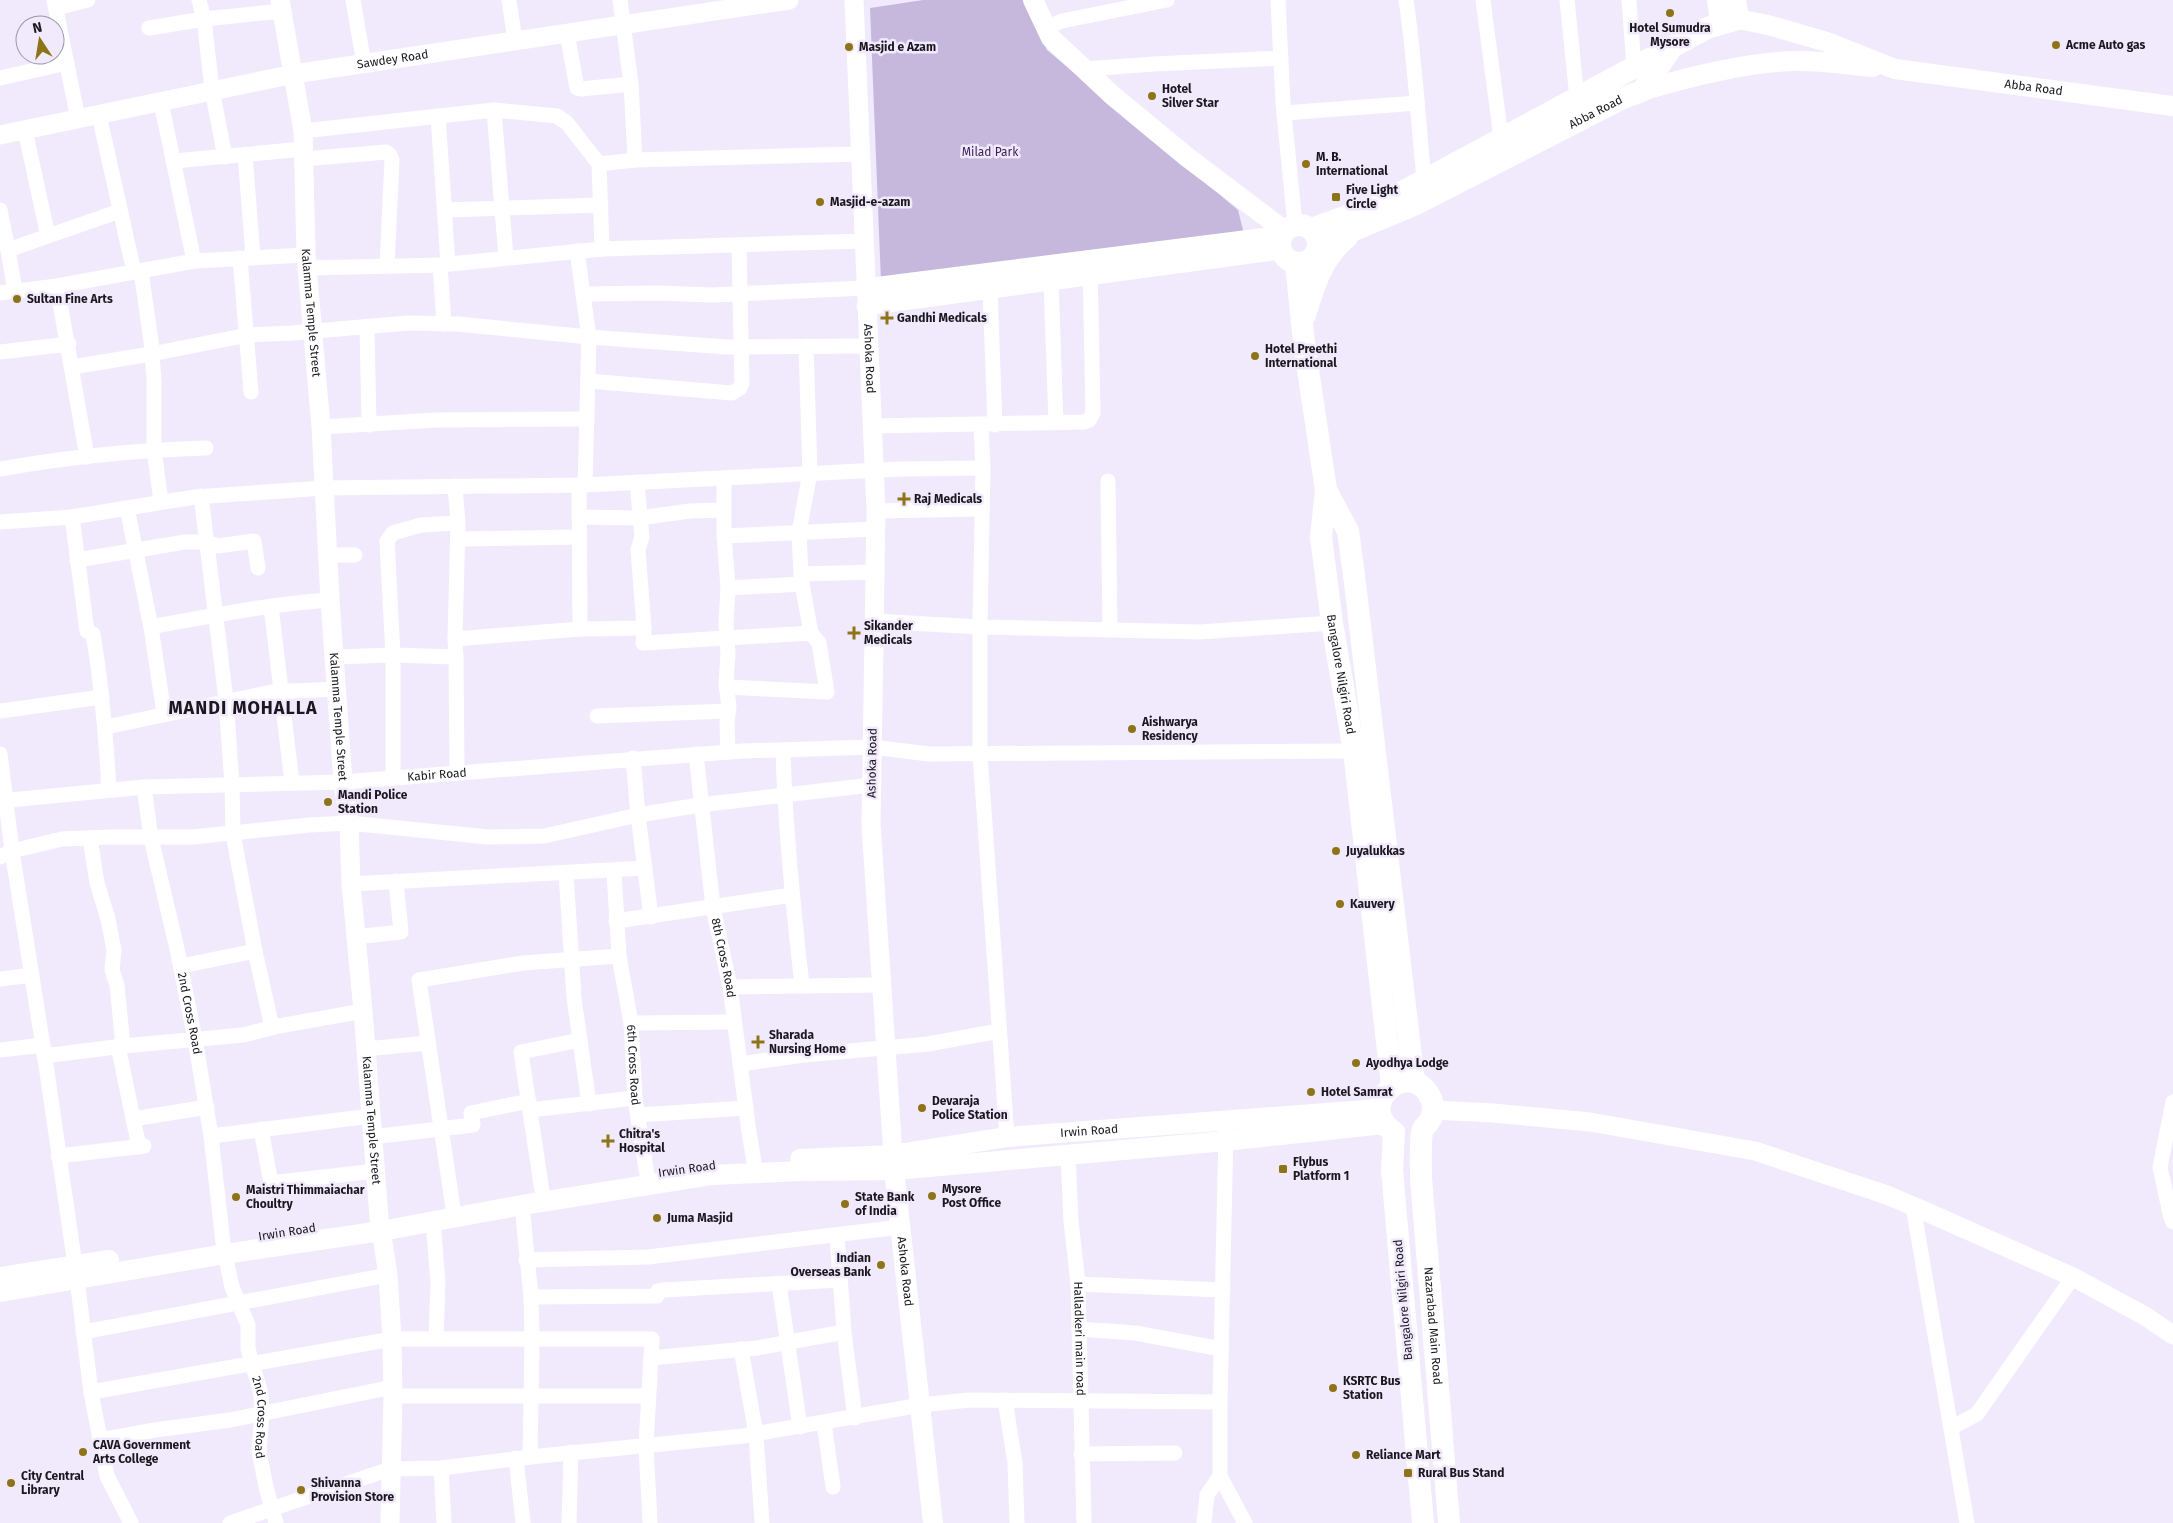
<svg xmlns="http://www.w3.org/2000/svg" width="2173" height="1523" viewBox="0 0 2173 1523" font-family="'Fira Sans',sans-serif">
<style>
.green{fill:#c6b8dd}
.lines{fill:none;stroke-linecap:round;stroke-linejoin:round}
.minor{stroke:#fff;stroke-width:15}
.tertiary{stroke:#fff;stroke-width:19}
.secondary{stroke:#fff;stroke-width:20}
.primary{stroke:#fff;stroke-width:22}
.poi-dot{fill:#8d7418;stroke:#f1eafd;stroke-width:2}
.labels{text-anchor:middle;stroke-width:5;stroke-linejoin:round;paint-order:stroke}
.poi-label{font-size:12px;font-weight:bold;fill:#1a171f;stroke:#f1eafd;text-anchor:start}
.street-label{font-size:12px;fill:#1a171f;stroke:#f1eafd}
.park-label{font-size:12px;fill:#3b1d5b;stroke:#f1eafd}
.district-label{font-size:18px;font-weight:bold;letter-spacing:1px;fill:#1a171f;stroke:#f1eafd}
</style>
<rect width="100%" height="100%" fill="#f1eafd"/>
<path class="green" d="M 923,0 L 1023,0 L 1047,50 L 1238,210 L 1244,234 L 881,282 L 870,8 Z"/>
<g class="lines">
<g class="minor">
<path d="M 54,0 L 78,119"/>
<path d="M 199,0 L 204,19 L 212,90 L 225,157"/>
<path d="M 353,0 L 364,64"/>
<path d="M 509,0 L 515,41"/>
<path d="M 620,0 L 631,84 L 635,160"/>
<path d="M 1278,0 L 1283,103 L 1295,225"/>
<path d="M 1406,0 C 1415,60 1418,120 1424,180"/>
<path d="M 1483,0 L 1501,138"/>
<path d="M 1567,0 L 1577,98"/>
<path d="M 1629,0 L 1634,68"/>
<path d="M 56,8 L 88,0"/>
<path d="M 149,28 L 204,19 L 282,11"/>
<path d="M 1046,28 L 1062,21 L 1167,0"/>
<path d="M 567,33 L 577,88 L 581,89 L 631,84"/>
<path d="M 1085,69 L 1154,64 L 1281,58"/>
<path d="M 0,78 L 67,63"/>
<path d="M 161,102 L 194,261"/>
<path d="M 494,110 L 506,258"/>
<path d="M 1284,113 L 1417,103"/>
<path d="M 99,115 L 134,272"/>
<path d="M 438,116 L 448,264"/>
<path d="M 303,131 L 494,110 L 557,116 L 567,123 L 599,164 L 602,249"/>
<path d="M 245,154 L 253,257"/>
<path d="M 304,159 L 386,152 L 390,155 L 392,160 L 387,266"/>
<path d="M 174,161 L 304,149"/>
<path d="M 599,164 L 635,160 L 860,154"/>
<path d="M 0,210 L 8,250 L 48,236 L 25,130"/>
<path d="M 445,210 L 601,205"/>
<path d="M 48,236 L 120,211"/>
<path d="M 8,250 L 15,291"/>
<path d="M 577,251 L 589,337 L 585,485"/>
<path d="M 240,258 L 251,392"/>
<path d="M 440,265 L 444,324"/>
<path d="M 308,268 L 440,265 L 602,249 L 864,241"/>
<path d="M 141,271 L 151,341 L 154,381 L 154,449 L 161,502"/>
<path d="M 1051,281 L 1056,423"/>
<path d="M 57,286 L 87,457"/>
<path d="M 990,289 L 995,425"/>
<path d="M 0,293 L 57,286 L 194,261 L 306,255"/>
<path d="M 583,294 L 659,293 L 712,295 L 865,288"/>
<path d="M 367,327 L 369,425"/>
<path d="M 0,352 L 69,344"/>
<path d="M 72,367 L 151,354 L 248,335 L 292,333 L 408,323 L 458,324 L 589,337 L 727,347 L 868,346"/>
<path d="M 588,381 L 732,393 L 740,388 L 742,383 L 739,245"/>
<path d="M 872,426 L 1084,422 L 1089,420 L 1093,413 L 1090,265"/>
<path d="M 981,426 L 983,468 L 980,627 L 980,754 L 1007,1137"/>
<path d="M 321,427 L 436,420 L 587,419"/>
<path d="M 0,469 C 68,457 137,450 206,448"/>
<path d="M 724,478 L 724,533 L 728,588 L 726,624 L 728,654 L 726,683 L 729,707 L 727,723 L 728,752"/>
<path d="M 1108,481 L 1110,630"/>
<path d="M 201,496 L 226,700 L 232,785 L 233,834 L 255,951 L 272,1027"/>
<path d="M 127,508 L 151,627 L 164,714"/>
<path d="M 876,511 L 982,509"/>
<path d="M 72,517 L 87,631 L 93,634 C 102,686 106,738 109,790"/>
<path d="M 579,517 L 639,518 L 690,511 L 723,510"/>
<path d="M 0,522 L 72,517 L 195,497 L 324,488 L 585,485 L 899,469 L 983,468"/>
<path d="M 724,536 L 875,529"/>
<path d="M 458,539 L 579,537"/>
<path d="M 328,555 L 355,555"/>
<path d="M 77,560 L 185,542 L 205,542 L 218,546 L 254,541 L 258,568"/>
<path d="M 801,574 L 799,532 L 810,473 L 806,346"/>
<path d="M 802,584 L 811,633"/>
<path d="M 728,588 L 802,584 L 801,574 L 875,572"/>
<path d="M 271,606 L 292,783"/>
<path d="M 874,621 L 980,627 L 1200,632 L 1332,623"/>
<path d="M 151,627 C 210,616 269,604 330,600"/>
<path d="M 644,628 L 643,643 L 811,633 L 819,643 L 827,692 L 726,687"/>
<path d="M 580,629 L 644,628 L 638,550 L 642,537 L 637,482"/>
<path d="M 455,639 L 458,523 L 455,486"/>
<path d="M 335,657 L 393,655 L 456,657 L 457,772"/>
<path d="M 456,657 L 455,639 L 580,629 L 579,485"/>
<path d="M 0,711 L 102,697"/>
<path d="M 597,716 L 728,711"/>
<path d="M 106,727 L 272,692 L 337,689"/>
<path d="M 783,750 C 785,829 793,907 802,985"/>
<path d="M 0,754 L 12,851 L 46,1065 L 77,1279 L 91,1392 L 107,1476 L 131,1523"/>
<path id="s1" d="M 696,754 L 713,907 L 730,987 L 749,1132 L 754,1162"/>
<path d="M 633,758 L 638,815 L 651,917"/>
<path d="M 393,778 L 393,655 L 387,541 L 393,533 L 421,525 L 458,523"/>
<path id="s2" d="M 144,787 L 151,838 L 177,949 L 195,1039 L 211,1136 L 223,1243"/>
<path id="s3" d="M 0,801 L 144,787 L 343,782 L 742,751 L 872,747 L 929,754 L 1354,751"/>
<path d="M 90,838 L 97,883 L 108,919 L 114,950 L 112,970 L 117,985 L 123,1046"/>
<path d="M 0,857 L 12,851 L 62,839 L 111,837 L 193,837 L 309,825 L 349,823 L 488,837 L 544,836 L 638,815 L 700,805 L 871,785"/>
<path d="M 566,873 L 574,998 L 589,1104"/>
<path d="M 351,884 L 645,868"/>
<path d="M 616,921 L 792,895"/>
<path d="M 355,937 L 401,932 L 396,881"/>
<path id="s4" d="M 619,956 L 631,1023 L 635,1098 L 647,1175"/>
<path d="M 181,966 L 255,951"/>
<path d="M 0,979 L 32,975"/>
<path d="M 730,987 L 881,985"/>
<path d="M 631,1023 L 734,1022"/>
<path d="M 118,1046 L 139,1147"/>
<path d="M 366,1049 L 428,1043"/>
<path d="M 0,1050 L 43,1045"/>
<path d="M 44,1056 L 123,1046 L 243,1035 L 279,1026 L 363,1011"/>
<path d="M 740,1064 L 804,1055 L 928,1044 L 999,1031"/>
<path d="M 2173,1102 L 2160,1167 L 2170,1214 L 2173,1222"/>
<path d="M 530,1110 L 635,1098"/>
<path d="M 638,1115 L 746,1108"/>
<path d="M 133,1119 L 207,1107"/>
<path d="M 261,1129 L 271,1183 L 376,1171"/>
<path d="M 1226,1131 L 1220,1402 L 1220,1476 L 1245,1523"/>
<path d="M 211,1136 L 371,1116"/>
<path d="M 372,1137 L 473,1125 L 471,1113 L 529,1101"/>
<path id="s5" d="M 1068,1154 L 1071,1221 L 1078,1284 L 1084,1523"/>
<path d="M 58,1156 L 144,1146"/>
<path d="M 542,1191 L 521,1052 L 580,1040"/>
<path d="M 522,1205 L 531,1297 L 532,1339 L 530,1457"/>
<path d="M 1913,1206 L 1967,1523"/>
<path d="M 453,1208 L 419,980 L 523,963 L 619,956 L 614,871"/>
<path d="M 433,1221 L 438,1283 L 436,1339"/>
<path d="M 837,1235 L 844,1332"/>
<path id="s6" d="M 225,1254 L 232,1287 L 248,1325 L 248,1349 L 261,1394 L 262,1414 L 259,1451 L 266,1487 L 276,1523"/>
<path d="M 526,1260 L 648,1257 L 901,1227"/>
<path d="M 779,1284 L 800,1427"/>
<path d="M 1078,1284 L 1223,1290"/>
<path d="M 531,1297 L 657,1296 L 658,1291 L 664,1290 L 839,1280"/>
<path d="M 1079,1329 L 1135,1333 L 1222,1349"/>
<path d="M 83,1332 L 388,1275"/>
<path d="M 741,1349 L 756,1434 L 762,1523"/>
<path d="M 651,1358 L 757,1348 L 844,1332 L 855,1418"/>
<path d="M 91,1392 L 392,1339 L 652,1339 L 646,1445 L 650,1523"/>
<path d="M 393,1396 L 648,1396"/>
<path d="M 1005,1400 L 1015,1463 L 1017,1523"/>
<path d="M 824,1423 L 833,1487"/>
<path d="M 1951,1428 L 1977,1414 L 2073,1277"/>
<path d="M 100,1440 L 155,1430 L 230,1420 L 393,1387"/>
<path d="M 1081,1454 L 1175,1453"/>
<path d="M 516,1458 L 523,1523"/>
<path d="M 441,1468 L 444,1523"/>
<path d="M 230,1523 L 390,1469 L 441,1468 L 530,1457 L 743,1436 L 921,1405 L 969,1400 L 1220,1402"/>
<path d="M 569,1523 L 571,1452"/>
<path d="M 1204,1523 L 1207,1495 L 1220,1476"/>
</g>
<g class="tertiary">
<path id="s7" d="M 280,0 L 303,131 L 306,255 L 321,427 L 330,600 L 343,782 L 349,823 L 351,884 L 363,1011 L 379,1217 L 388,1275 L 392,1339 L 393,1396 L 390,1523"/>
<path id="s8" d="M 854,0 L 876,511 L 871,825 L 894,1170"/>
<path id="s9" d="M 0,135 L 294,74 L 789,0"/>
<path d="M 865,288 L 1282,235"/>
<path d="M 866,306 L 1280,250"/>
<path d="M 1433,1110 L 1493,1113 L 1590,1122 L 1755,1151 L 1884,1194 L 1913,1206 L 2073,1277 L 2145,1316 L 2173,1335"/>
</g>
<g class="secondary">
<path d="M 1033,0 L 1051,38 L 1112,95 L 1187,157 L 1285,231"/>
<path id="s10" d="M 1738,19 L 1768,25 L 1827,42 L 1895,69 L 2173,106"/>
<path d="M 1642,91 C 1687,77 1749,62 1796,61 C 1821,60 1848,65 1873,67"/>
<path id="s11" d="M 800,1159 L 893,1155 L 1007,1137 L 1379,1109"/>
<path id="s12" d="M 894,1170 L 933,1523"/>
<path d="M 0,1277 L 109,1260"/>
<path d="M 0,1292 L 225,1254 L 381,1231 L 522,1205 L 711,1175 L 801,1171 L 894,1170 L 1226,1141 L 1384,1124"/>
</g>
<g class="primary">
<path d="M 1718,0 L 1721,23"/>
<circle cx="1299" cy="244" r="19"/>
<path d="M 1311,229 L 1380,204 L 1707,28 L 1738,19 L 1735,0"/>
<path id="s13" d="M 1318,245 L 1418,203 L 1623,98 L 1642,91 L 1670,50"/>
<path id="s14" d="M 1296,264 L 1304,343 L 1326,490 L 1321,537 L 1332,623 L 1354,751 L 1392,1086"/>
<path d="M 1305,315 C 1314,285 1322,258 1347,237"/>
<path d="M 1326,490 L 1348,531 L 1354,575 L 1414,1082"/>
<path id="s15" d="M 1423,1523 L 1392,1170 L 1394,1132 C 1355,1107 1405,1059 1428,1093 C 1434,1102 1435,1113 1429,1122 C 1426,1126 1423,1127 1422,1132 C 1420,1146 1421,1163 1421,1178 L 1449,1523"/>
</g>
</g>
<g class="poi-dot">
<circle cx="1670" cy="13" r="5"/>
<circle cx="2056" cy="45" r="5"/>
<circle cx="849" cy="47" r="5"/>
<circle cx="1152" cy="96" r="5"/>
<circle cx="1306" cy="164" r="5"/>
<rect x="1331" y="192" width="10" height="10" rx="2.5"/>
<circle cx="820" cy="202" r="5"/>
<circle cx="17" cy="299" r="5"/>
<path d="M884.5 310.5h5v5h5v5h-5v5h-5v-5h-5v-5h5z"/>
<circle cx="1255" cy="356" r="5"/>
<path d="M901.5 491.5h5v5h5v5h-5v5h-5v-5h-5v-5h5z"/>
<path d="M851.5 625.5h5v5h5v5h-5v5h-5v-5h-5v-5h5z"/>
<circle cx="1132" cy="729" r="5"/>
<circle cx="328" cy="802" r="5"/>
<circle cx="1336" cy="851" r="5"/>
<circle cx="1340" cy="904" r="5"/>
<path d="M755.5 1034.5h5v5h5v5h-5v5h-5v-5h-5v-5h5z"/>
<circle cx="1356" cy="1063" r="5"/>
<circle cx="1311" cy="1092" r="5"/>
<circle cx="922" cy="1108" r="5"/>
<path d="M605.5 1133.5h5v5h5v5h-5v5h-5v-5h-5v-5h5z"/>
<rect x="1278" y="1164" width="10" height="10" rx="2.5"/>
<circle cx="932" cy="1196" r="5"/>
<circle cx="236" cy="1197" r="5"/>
<circle cx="845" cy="1204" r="5"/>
<circle cx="657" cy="1218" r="5"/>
<circle cx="881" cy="1265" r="5"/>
<circle cx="1333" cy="1388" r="5"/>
<circle cx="83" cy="1452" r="5"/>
<circle cx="1356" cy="1455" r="5"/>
<rect x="1403" y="1468" width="10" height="10" rx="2.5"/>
<circle cx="11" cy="1483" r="5"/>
<circle cx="301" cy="1490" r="5"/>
</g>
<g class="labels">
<g class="poi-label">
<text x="1670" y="32" text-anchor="middle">Hotel Sumudra<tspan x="1670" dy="14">Mysore</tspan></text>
<text x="2066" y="49">Acme Auto gas</text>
<text x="859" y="51">Masjid e Azam</text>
<text x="1162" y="93">Hotel<tspan x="1162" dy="14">Silver Star</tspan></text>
<text x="1316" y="161">M. B.<tspan x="1316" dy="14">International</tspan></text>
<text x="1346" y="194">Five Light<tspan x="1346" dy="14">Circle</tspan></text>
<text x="830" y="206">Masjid-e-azam</text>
<text x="27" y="303">Sultan Fine Arts</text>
<text x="897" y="322">Gandhi Medicals</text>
<text x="1265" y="353">Hotel Preethi<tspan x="1265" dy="14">International</tspan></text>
<text x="914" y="503">Raj Medicals</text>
<text x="864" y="630">Sikander<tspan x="864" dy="14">Medicals</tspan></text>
<text x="1142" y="726">Aishwarya<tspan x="1142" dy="14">Residency</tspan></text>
<text x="338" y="799">Mandi Police<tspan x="338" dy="14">Station</tspan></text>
<text x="1346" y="855">Juyalukkas</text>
<text x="1350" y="908">Kauvery</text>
<text x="769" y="1039">Sharada<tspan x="769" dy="14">Nursing Home</tspan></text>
<text x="1366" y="1067">Ayodhya Lodge</text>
<text x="1321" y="1096">Hotel Samrat</text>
<text x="932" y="1105">Devaraja<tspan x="932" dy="14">Police Station</tspan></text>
<text x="619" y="1138">Chitra's<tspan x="619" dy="14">Hospital</tspan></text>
<text x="1293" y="1166">Flybus<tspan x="1293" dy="14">Platform 1</tspan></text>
<text x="942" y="1193">Mysore<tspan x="942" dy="14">Post Office</tspan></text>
<text x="246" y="1194">Maistri Thimmaiachar<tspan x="246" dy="14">Choultry</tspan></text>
<text x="855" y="1201">State Bank<tspan x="855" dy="14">of India</tspan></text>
<text x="667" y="1222">Juma Masjid</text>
<text x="871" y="1262" text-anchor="end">Indian<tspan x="871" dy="14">Overseas Bank</tspan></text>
<text x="1343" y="1385">KSRTC Bus<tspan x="1343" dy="14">Station</tspan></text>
<text x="93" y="1449">CAVA Government<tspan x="93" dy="14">Arts College</tspan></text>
<text x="1366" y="1459">Reliance Mart</text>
<text x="1418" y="1477">Rural Bus Stand</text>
<text x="21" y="1480">City Central<tspan x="21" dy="14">Library</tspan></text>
<text x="311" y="1487">Shivanna<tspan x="311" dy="14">Provision Store</tspan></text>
</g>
<g class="street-label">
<text dy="4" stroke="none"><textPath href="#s9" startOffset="400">Sawdey Road</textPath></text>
<text dy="4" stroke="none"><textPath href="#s10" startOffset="305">Abba Road</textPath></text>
<text dy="4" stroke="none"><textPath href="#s13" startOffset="308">Abba Road</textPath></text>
<text dy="4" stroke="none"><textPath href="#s7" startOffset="315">Kalamma Temple Street</textPath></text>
<text dy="4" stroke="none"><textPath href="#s8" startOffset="359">Ashoka Road</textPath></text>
<text dy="4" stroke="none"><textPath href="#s14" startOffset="414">Bangalore Nilgiri Road</textPath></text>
<text dy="4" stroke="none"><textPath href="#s7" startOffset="720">Kalamma Temple Street</textPath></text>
<text transform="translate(872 763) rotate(-89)" y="4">Ashoka Road</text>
<text dy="4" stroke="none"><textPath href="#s3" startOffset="438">Kabir Road</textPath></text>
<text dy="4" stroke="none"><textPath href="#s1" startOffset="206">8th Cross Road</textPath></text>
<text dy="4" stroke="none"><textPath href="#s2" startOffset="231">2nd Cross Road</textPath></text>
<text dy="4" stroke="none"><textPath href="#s4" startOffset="110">6th Cross Road</textPath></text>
<text dy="4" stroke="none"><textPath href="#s7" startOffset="1125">Kalamma Temple Street</textPath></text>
<text dy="4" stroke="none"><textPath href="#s11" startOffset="291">Irwin Road</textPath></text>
<text transform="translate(687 1169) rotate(-8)" y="4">Irwin Road</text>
<text transform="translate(287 1232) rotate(-9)" y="4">Irwin Road</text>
<text dy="4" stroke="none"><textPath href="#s12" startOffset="102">Ashoka Road</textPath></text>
<text transform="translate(1403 1300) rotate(-95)" y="4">Bangalore Nilgiri Road</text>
<text dy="4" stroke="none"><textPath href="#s15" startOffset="726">Nazarabad Main Road</textPath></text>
<text dy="4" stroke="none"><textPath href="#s5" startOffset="185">Halladkeri main road</textPath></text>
<text dy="4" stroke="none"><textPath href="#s6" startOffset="169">2nd Cross Road</textPath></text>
</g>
<g class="park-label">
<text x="990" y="156">Milad Park</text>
</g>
<g class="district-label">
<text x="243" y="714">MANDI MOHALLA</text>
</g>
</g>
<g transform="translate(40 40) rotate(348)"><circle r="24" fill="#f1eafd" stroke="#9b96a4"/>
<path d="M0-4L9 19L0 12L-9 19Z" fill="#8d7418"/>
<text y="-8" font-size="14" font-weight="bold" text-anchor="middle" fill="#1a171f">N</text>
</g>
</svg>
